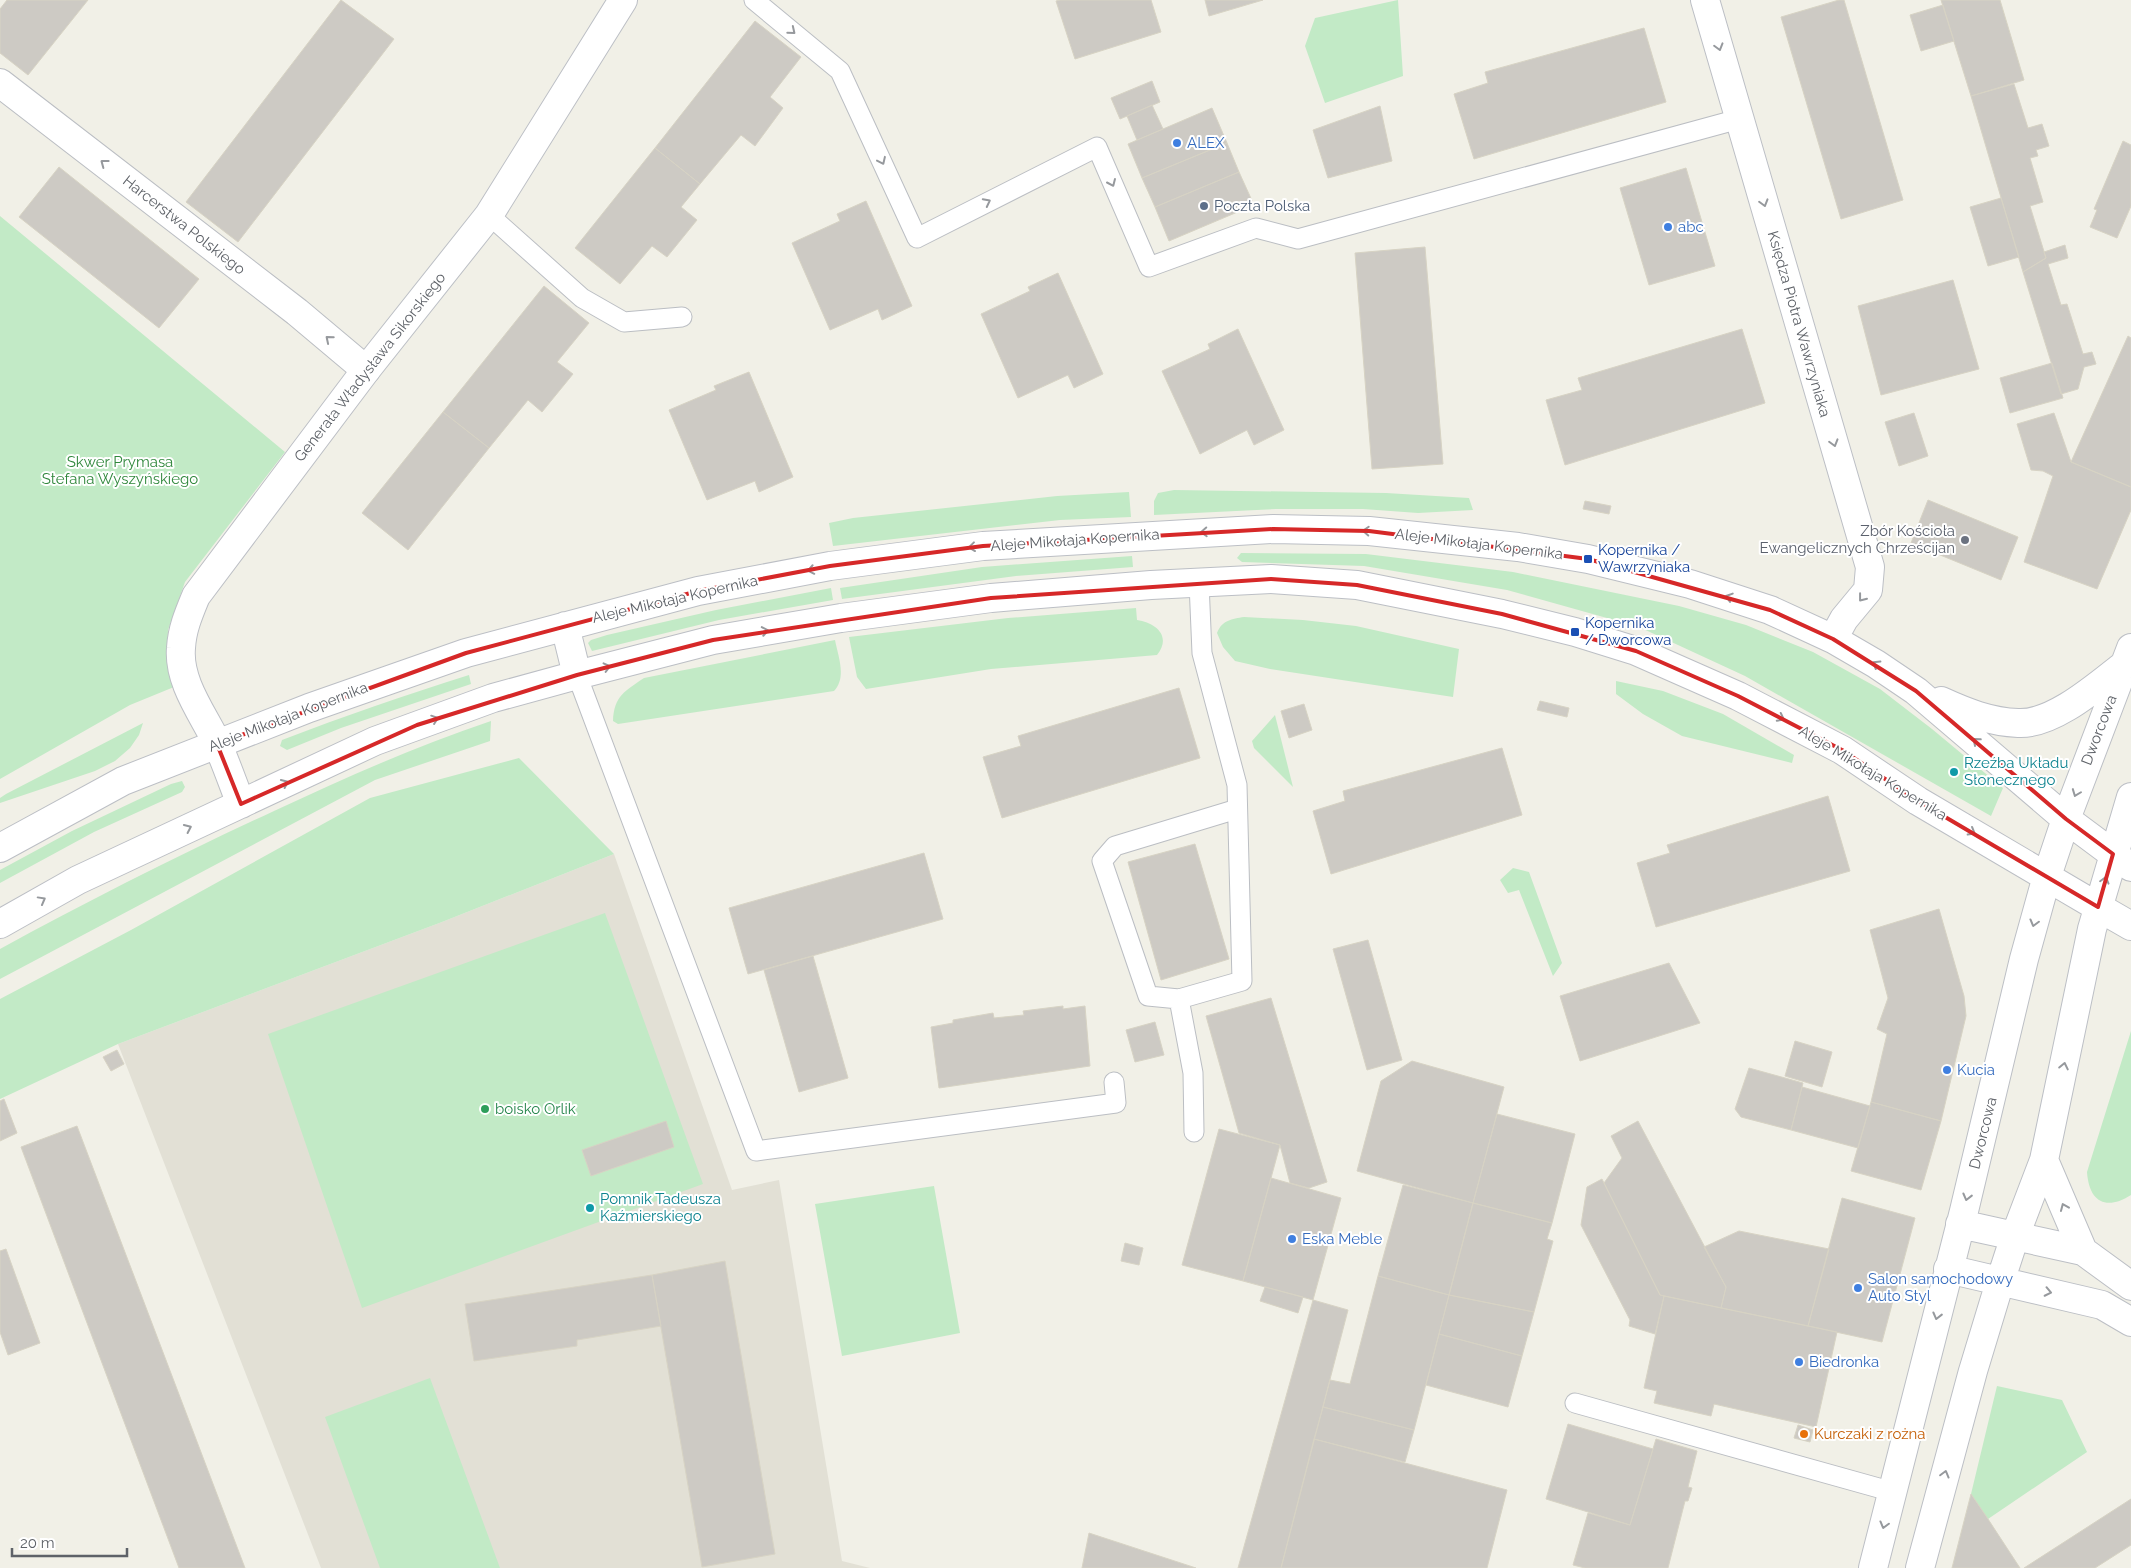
<svg xmlns="http://www.w3.org/2000/svg" width="2131" height="1568" viewBox="0 0 2131 1568" font-family="Raleway,sans-serif">
<style>
.education{fill:#e2e0d5}
.green{fill:#c2eac6}
.building{fill:#cdcac4;stroke:#d7d3c4}
.lines{fill:none;stroke-linecap:round;stroke-linejoin:round}
.lane-casing{stroke:#bbbec3;stroke-width:21}
.street-casing{stroke:#bbbec3;stroke-width:30}
.secondary-casing{stroke:#bcbfc5;stroke-width:30}
.lane{stroke:#fff;stroke-width:19}
.street{stroke:#fff;stroke-width:28}
.secondary{stroke:#fff;stroke-width:28}
.oneway{stroke:#96999d}
.marked{fill:none;stroke:#d62828;stroke-width:4;stroke-linejoin:round}
.shop-dot{fill:#3f7fe0;stroke:#fff;stroke-width:2}
.service-dot{fill:#5c6f8a;stroke:#fff;stroke-width:2}
.worship-dot{fill:#6b7280;stroke:#fff;stroke-width:2}
.transit-dot{fill:#1a4fb4;stroke:#fff;stroke-width:2}
.culture-dot{fill:#0f9aa8;stroke:#fff;stroke-width:2}
.leisure-dot{fill:#2e9e5b;stroke:#fff;stroke-width:2}
.food-dot{fill:#e8710a;stroke:#fff;stroke-width:2}
.labels{text-anchor:middle;stroke-width:4;stroke-linejoin:round;paint-order:stroke}
.shop-label{font-size:15px;fill:#366cbe;stroke:#fff;text-anchor:start}
.service-label{font-size:15px;fill:#4e5e75;stroke:#fff;text-anchor:start}
.street-label{font-size:15px;fill:#5e6268;stroke:#fff}
.park-label{font-size:15px;fill:#2f873b;stroke:#fff}
.worship-label{font-size:15px;fill:#5b616d;stroke:#fff;text-anchor:end}
.transit-label{font-size:15px;fill:#164399;stroke:#fff;text-anchor:start}
.culture-label{font-size:15px;fill:#0d838f;stroke:#fff;text-anchor:start}
.leisure-label{font-size:15px;fill:#27864d;stroke:#fff;text-anchor:start}
.food-label{font-size:15px;fill:#c56008;stroke:#fff;text-anchor:start}
</style>
<rect width="100%" height="100%" fill="#f1f0e7"/>
<path class="education" d="M 614,854 L 732,1190 L 779,1180 L 842,1561 L 870,1568 L 321,1568 L 118,1044 L 442,922 Z"/>
<path class="green" d="M 1398,0 L 1403,76 L 1325,103 L 1305,46 L 1315,18 Z
M 0,216 L 285,452 L 185,582 L 168,630 L 167,658 L 174,687 L 130,705 L 0,779 Z
M 1174,490 L 1386,493 L 1469,498 L 1473,510 L 1418,513 L 1363,509 L 1276,509 L 1154,515 L 1154,501 L 1158,493 Z
M 1129,492 L 1131,517 L 1060,520 L 833,546 L 829,523 L 853,518 L 1057,496 Z
M 1241,553 L 1366,554 L 1513,572 L 1679,606 L 1746,625 L 1813,652 L 1880,689 L 1932,729 L 2003,788 L 1991,816 L 1745,676 L 1639,627 L 1507,590 L 1364,566 L 1242,562 L 1237,558 Z
M 1132,556 L 1133,567 L 1016,576 L 842,599 L 840,588 L 982,567 Z
M 831,588 L 833,600 L 719,620 L 592,651 L 588,643 L 591,640 L 607,635 L 716,610 Z
M 1136,608 L 1137,620 C 1156,623 1172,636 1157,655 L 991,669 L 866,689 L 857,677 L 849,637 L 1008,618 Z
M 1244,617 L 1303,620 L 1356,626 L 1459,649 L 1453,697 L 1270,669 L 1235,661 L 1223,647 L 1217,633 C 1222,620 1232,619 1244,617 Z
M 835,640 C 838,656 847,677 834,691 L 618,724 L 613,721 C 614,696 625,691 644,678 Z
M 469,675 L 471,684 L 341,728 L 287,750 L 280,746 L 282,740 C 344,716 406,695 469,675 Z
M 1616,681 L 1663,691 L 1723,714 L 1794,755 L 1792,763 L 1682,736 L 1643,714 L 1616,694 Z
M 1275,715 L 1293,787 L 1254,748 L 1252,741 Z
M 491,721 L 490,741 L 375,780 L 0,979 L 0,949 C 90,900 181,854 274,811 C 345,778 416,746 491,721 Z
M 143,723 L 139,735 L 130,748 L 115,761 L 95,771 L 0,803 L 0,798 L 6,794 Z
M 519,758 L 614,854 L 442,922 L 118,1044 L 0,1099 L 0,999 L 131,930 L 370,798 Z
M 182,781 L 185,787 L 182,792 L 94,832 L 0,883 L 0,870 L 72,831 L 171,784 Z
M 1513,868 L 1529,872 L 1562,963 L 1553,976 L 1519,890 L 1508,893 L 1500,880 Z
M 605,913 L 703,1184 L 362,1308 L 268,1034 Z
M 2131,1031 L 2131,1195 C 2106,1211 2089,1202 2087,1172 Z
M 934,1186 L 960,1333 L 842,1356 L 815,1204 Z
M 430,1378 L 500,1568 L 380,1568 L 325,1417 Z
M 1997,1386 L 2062,1400 L 2087,1452 L 1988,1519 L 1971,1494 Z"/>
<path class="building" d="M 7,0 L 88,0 L 28,75 L 0,53 L 0,9 Z
M 341,0 L 394,39 L 238,242 L 186,202 Z
M 1060,0 L 1151,0 L 1161,32 L 1075,59 L 1056,1 Z
M 1205,0 L 1263,0 L 1209,16 Z
M 1839,0 L 1844,0 L 1903,200 L 1841,219 L 1781,17 Z
M 1941,0 L 2000,0 L 2024,80 L 1971,96 Z
M 1943,5 L 1954,41 L 1921,51 L 1910,15 Z
M 755,21 L 801,57 L 770,97 L 783,108 L 755,146 L 741,135 L 700,184 L 655,148 Z
M 1644,28 L 1666,102 L 1474,159 L 1454,94 L 1488,83 L 1485,72 Z
M 1152,81 L 1160,102 L 1120,119 L 1111,98 Z
M 2014,84 L 2028,128 L 2042,124 L 2049,146 L 2036,150 L 2038,156 L 2030,158 L 2043,202 L 2030,206 L 2046,258 L 2023,272 L 1971,96 Z
M 1152,105 L 1163,129 L 1137,140 L 1127,116 Z
M 1380,106 L 1392,161 L 1328,178 L 1313,130 Z
M 1212,108 L 1227,143 L 1142,178 L 1128,144 Z
M 2123,141 L 2131,145 L 2131,206 L 2117,238 L 2090,227 L 2097,210 L 2094,209 Z
M 1227,143 L 1239,172 L 1155,207 L 1142,178 Z
M 655,148 L 700,184 L 681,207 L 697,220 L 667,257 L 652,246 L 620,284 L 575,248 Z
M 59,167 L 199,279 L 159,328 L 19,217 Z
M 1686,168 L 1715,266 L 1649,285 L 1620,188 Z
M 1239,172 L 1254,205 L 1169,241 L 1155,207 Z
M 2001,198 L 2019,257 L 1988,266 L 1970,207 Z
M 866,201 L 912,306 L 882,320 L 878,309 L 830,330 L 792,243 L 840,221 L 837,214 Z
M 2065,245 L 2068,258 L 2048,264 L 2061,305 L 2067,304 L 2083,354 L 2092,352 L 2096,364 L 2084,367 L 2078,389 L 2061,394 L 2023,272 L 2046,258 L 2044,252 Z
M 1425,247 L 1443,464 L 1372,469 L 1355,253 Z
M 1058,273 L 1103,374 L 1074,388 L 1068,375 L 1018,398 L 981,314 L 1030,291 L 1028,287 Z
M 1953,280 L 1979,369 L 1881,395 L 1858,306 Z
M 544,286 L 589,323 L 557,362 L 573,374 L 542,412 L 528,400 L 489,448 L 443,412 Z
M 1238,329 L 1284,430 L 1254,445 L 1247,430 L 1200,454 L 1162,371 L 1210,349 L 1208,344 Z
M 1742,329 L 1765,403 L 1565,465 L 1546,400 L 1582,390 L 1578,378 Z
M 2128,336 L 2131,338 L 2131,487 L 2071,462 Z
M 2052,363 L 2063,398 L 2010,413 L 2000,378 Z
M 749,372 L 793,477 L 759,492 L 755,481 L 707,500 L 669,410 L 716,390 L 714,386 Z
M 443,412 L 489,448 L 408,550 L 362,513 Z
M 1914,413 L 1928,456 L 1899,466 L 1885,422 Z
M 2054,413 L 2071,462 L 2131,487 L 2131,510 L 2097,589 L 2024,562 L 2053,476 L 2043,471 L 2031,470 L 2017,424 Z
M 1928,500 L 2018,537 L 2001,580 L 1911,543 Z
M 1585,501 L 1611,506 L 1609,514 L 1583,509 Z
M 1179,688 L 1200,758 L 1002,818 L 983,757 L 1021,746 L 1018,736 Z
M 1540,701 L 1569,708 L 1567,717 L 1537,710 Z
M 1304,704 L 1312,730 L 1289,738 L 1281,711 Z
M 1502,748 L 1522,815 L 1331,874 L 1313,811 L 1345,801 L 1343,791 Z
M 1828,796 L 1850,871 L 1656,927 L 1637,863 L 1670,853 L 1667,845 Z
M 1195,844 L 1229,959 L 1161,980 L 1128,862 Z
M 924,853 L 943,919 L 748,974 L 729,908 Z
M 1939,909 L 1964,996 L 1966,1016 L 1941,1121 L 1871,1102 L 1887,1034 L 1877,1029 L 1888,998 L 1870,930 Z
M 1368,940 L 1402,1060 L 1367,1070 L 1333,949 Z
M 813,956 L 848,1078 L 799,1092 L 764,970 Z
M 1669,963 L 1700,1023 L 1580,1061 L 1560,996 Z
M 1271,998 L 1327,1182 L 1309,1188 L 1290,1183 L 1280,1145 L 1239,1133 L 1206,1016 Z
M 1063,1006 L 1063,1009 L 1085,1006 L 1090,1066 L 939,1088 L 931,1027 L 953,1023 L 953,1020 L 993,1013 L 994,1018 L 1024,1015 L 1023,1011 Z
M 1155,1022 L 1164,1055 L 1135,1062 L 1126,1030 Z
M 1795,1041 L 1832,1052 L 1822,1087 L 1785,1076 Z
M 117,1050 L 124,1064 L 111,1071 L 103,1057 Z
M 1412,1061 L 1504,1087 L 1473,1203 L 1357,1171 L 1381,1081 Z
M 1749,1068 L 1803,1083 L 1791,1130 L 1741,1117 L 1735,1109 Z
M 1802,1087 L 1870,1106 L 1858,1148 L 1791,1130 Z
M 4,1099 L 17,1133 L 0,1141 L 0,1101 Z
M 1871,1102 L 1941,1121 L 1921,1190 L 1851,1171 Z
M 1497,1114 L 1575,1134 L 1552,1223 L 1473,1203 Z
M 666,1121 L 674,1147 L 591,1176 L 582,1150 Z
M 1638,1121 L 1726,1287 L 1721,1308 L 1660,1295 L 1604,1183 L 1622,1158 L 1611,1136 Z
M 77,1126 L 245,1568 L 179,1568 L 21,1147 Z
M 1219,1129 L 1280,1145 L 1243,1281 L 1182,1265 Z
M 1271,1178 L 1341,1198 L 1313,1300 L 1243,1281 Z
M 1602,1179 L 1660,1295 L 1664,1296 L 1655,1334 L 1629,1326 L 1630,1320 L 1581,1225 L 1587,1187 Z
M 1403,1185 L 1473,1203 L 1449,1295 L 1378,1276 Z
M 1842,1198 L 1915,1218 L 1882,1342 L 1808,1326 Z
M 1473,1203 L 1552,1223 L 1547,1239 L 1553,1241 L 1534,1312 L 1449,1295 Z
M 1739,1231 L 1829,1249 L 1808,1326 L 1721,1308 L 1726,1287 L 1704,1247 Z
M 1125,1243 L 1143,1248 L 1139,1265 L 1121,1261 Z
M 6,1249 L 40,1343 L 8,1355 L 0,1332 L 0,1251 Z
M 725,1261 L 775,1554 L 702,1567 L 652,1275 Z
M 652,1275 L 661,1326 L 577,1340 L 577,1346 L 474,1361 L 465,1304 Z
M 1378,1276 L 1449,1295 L 1414,1430 L 1323,1407 L 1330,1380 L 1350,1384 Z
M 1265,1287 L 1303,1297 L 1298,1313 L 1260,1301 Z
M 1449,1295 L 1534,1312 L 1522,1356 L 1439,1334 Z
M 1664,1296 L 1837,1332 L 1816,1427 L 1714,1404 L 1711,1416 L 1654,1403 L 1657,1391 L 1644,1388 Z
M 1313,1300 L 1348,1310 L 1281,1568 L 1238,1568 Z
M 1439,1334 L 1522,1356 L 1508,1407 L 1426,1385 Z
M 1323,1407 L 1414,1430 L 1405,1462 L 1314,1439 Z
M 1568,1424 L 1653,1449 L 1630,1525 L 1546,1499 Z
M 1798,1425 L 1813,1430 L 1810,1442 L 1794,1438 Z
M 1314,1439 L 1507,1490 L 1487,1568 L 1281,1568 Z
M 1656,1439 L 1697,1451 L 1688,1487 L 1692,1488 L 1688,1501 L 1685,1501 L 1668,1568 L 1585,1568 L 1573,1565 L 1588,1513 L 1630,1525 Z
M 1971,1494 L 1988,1519 L 2020,1568 L 1952,1568 Z
M 2131,1499 L 2131,1545 L 2095,1568 L 2024,1568 Z
M 1089,1533 L 1196,1568 L 1082,1568 Z"/>
<g class="lines">
<defs>
<path id="lane" d="M 754,0 L 840,71 L 917,238 L 1097,147 L 1149,267 L 1256,228 L 1298,239 L 1739,119
M 489,215 L 582,298 L 624,322 L 682,317
M 577,675 L 756,1151 L 1116,1103 L 1114,1082
M 1179,999 L 1148,996 L 1102,861 L 1115,846 L 1237,809
M 1194,1132 L 1193,1073 L 1179,999 L 1242,981 L 1237,785 L 1202,653 L 1199,583
M 1575,1403 L 1893,1492"/>
<path id="street" d="M 0,83 L 297,312 L 366,370
M 2113,854 L 2131,867
M 2098,907 L 2131,926"/>
<path id="secondary" d="M 1705,0 L 1870,567 L 1868,590 L 1844,619 L 1833,639
M 565,626 L 577,675
M 1941,701 C 1965,712 1990,722 2018,723 C 2053,725 2097,686 2124,665
M 241,804 C 233,784 226,763 217,743 C 203,714 178,682 181,648 C 182,629 189,613 196,596 L 366,370 L 489,215 L 623,0
M 0,848 L 123,781 L 309,708 L 466,653 L 698,591 L 830,566 L 983,546 L 1273,529 L 1369,531 L 1518,547 L 1588,559 L 1690,584 L 1770,610 L 1833,639 L 1876,664 L 1916,691 L 2066,819 L 2113,854
M 0,924 L 78,880 L 375,741 L 493,698 L 577,675 L 713,640 L 841,618 L 991,598 L 1151,585 L 1271,579 L 1357,585 L 1502,614 L 1575,632 L 1636,651 L 1738,696 L 1842,750 L 1918,801 L 2098,907
M 2044,1160 L 2083,1251
M 1960,1224 L 2083,1251 L 2131,1286
M 1948,1269 L 2102,1305 L 2131,1322
M 1873,1568 L 1964,1211 L 2024,959 L 2047,876 L 2066,819 L 2131,648
M 1920,1568 L 1973,1371 L 2000,1282 L 2015,1236 L 2044,1160 L 2092,929 L 2131,797"/>
</defs>
<use href="#lane" class="lane-casing"/>
<use href="#street" class="street-casing"/>
<use href="#secondary" class="secondary-casing"/>
<use href="#lane" class="lane"/>
<use href="#street" class="street"/>
<use href="#secondary" class="secondary"/>
</g>
<defs><path id="oneway-chevron" d="M-2-3.5L2.5 0L-2 3.5" fill="none" stroke-width="1.6" stroke-linecap="round" stroke-linejoin="round" transform="scale(1.25)"/></defs>
<g class="oneway">
<use href="#oneway-chevron" transform="translate(792 31) rotate(39)"/>
<use href="#oneway-chevron" transform="translate(1719 47) rotate(74)"/>
<use href="#oneway-chevron" transform="translate(882 161) rotate(65)"/>
<use href="#oneway-chevron" transform="translate(104 163) rotate(-143)"/>
<use href="#oneway-chevron" transform="translate(1112 183) rotate(66)"/>
<use href="#oneway-chevron" transform="translate(987 202) rotate(-27)"/>
<use href="#oneway-chevron" transform="translate(1764 203) rotate(74)"/>
<use href="#oneway-chevron" transform="translate(329 339) rotate(-140)"/>
<use href="#oneway-chevron" transform="translate(1834 443) rotate(74)"/>
<use href="#oneway-chevron" transform="translate(1366 531) rotate(-177)"/>
<use href="#oneway-chevron" transform="translate(1204 532) rotate(177)"/>
<use href="#oneway-chevron" transform="translate(972 547) rotate(173)"/>
<use href="#oneway-chevron" transform="translate(811 570) rotate(169)"/>
<use href="#oneway-chevron" transform="translate(1729 597) rotate(-162)"/>
<use href="#oneway-chevron" transform="translate(1862 598) rotate(128)"/>
<use href="#oneway-chevron" transform="translate(765 631) rotate(-10)"/>
<use href="#oneway-chevron" transform="translate(1876 664) rotate(-148)"/>
<use href="#oneway-chevron" transform="translate(607 667) rotate(-14)"/>
<use href="#oneway-chevron" transform="translate(1781 718) rotate(27)"/>
<use href="#oneway-chevron" transform="translate(435 719) rotate(-19)"/>
<use href="#oneway-chevron" transform="translate(1976 741) rotate(-139)"/>
<use href="#oneway-chevron" transform="translate(285 783) rotate(-25)"/>
<use href="#oneway-chevron" transform="translate(2076 793) rotate(111)"/>
<use href="#oneway-chevron" transform="translate(188 828) rotate(-25)"/>
<use href="#oneway-chevron" transform="translate(1972 832) rotate(30)"/>
<use href="#oneway-chevron" transform="translate(2105 880) rotate(-74)"/>
<use href="#oneway-chevron" transform="translate(42 900) rotate(-29)"/>
<use href="#oneway-chevron" transform="translate(2034 923) rotate(105)"/>
<use href="#oneway-chevron" transform="translate(2064 1066) rotate(-78)"/>
<use href="#oneway-chevron" transform="translate(1967 1197) rotate(104)"/>
<use href="#oneway-chevron" transform="translate(2064 1207) rotate(-113)"/>
<use href="#oneway-chevron" transform="translate(2048 1292) rotate(12)"/>
<use href="#oneway-chevron" transform="translate(1937 1316) rotate(104)"/>
<use href="#oneway-chevron" transform="translate(1945 1474) rotate(-75)"/>
<use href="#oneway-chevron" transform="translate(1884 1525) rotate(105)"/>
</g>
<path class="marked" d="M 1273,529 L 1369,531 L 1588,559 L 1770,610 L 1833,639 L 1916,691 L 2066,819 L 2113,854 L 2098,907 L 1918,801 L 1842,750 L 1738,696 L 1636,651 L 1502,614 L 1357,585 L 1271,579 L 991,598 L 713,640 L 577,675 L 417,725 L 241,804 L 217,744 L 466,653 L 698,591 L 830,566 L 983,546 Z"/>
<g class="shop-dot">
<circle cx="1177" cy="143" r="5"/>
<circle cx="1668" cy="227" r="5"/>
<circle cx="1947" cy="1070" r="5"/>
<circle cx="1292" cy="1239" r="5"/>
<circle cx="1858" cy="1288" r="5"/>
<circle cx="1799" cy="1362" r="5"/>
</g>
<circle class="service-dot" cx="1204" cy="206" r="5"/>
<circle class="worship-dot" cx="1965" cy="540" r="5"/>
<g class="transit-dot">
<rect x="1583" y="554" width="10" height="10" rx="2.5"/>
<rect x="1570" y="627" width="10" height="10" rx="2.5"/>
</g>
<g class="culture-dot">
<circle cx="1954" cy="772" r="5"/>
<circle cx="590" cy="1208" r="5"/>
</g>
<circle class="leisure-dot" cx="485" cy="1109" r="5"/>
<circle class="food-dot" cx="1804" cy="1434" r="5"/>
<g class="labels">
<g class="shop-label">
<text x="1187" y="148">ALEX</text>
<text x="1678" y="232">abc</text>
<text x="1957" y="1075">Kucia</text>
<text x="1302" y="1244">Eska Meble</text>
<text x="1868" y="1284">Salon samochodowy<tspan x="1868" dy="17">Auto Styl</tspan></text>
<text x="1809" y="1367">Biedronka</text>
</g>
<g class="service-label">
<text x="1214" y="211">Poczta Polska</text>
</g>
<g class="street-label">
<text transform="translate(184 225) rotate(38)" y="5">Harcerstwa Polskiego</text>
<text transform="translate(1799 324) rotate(74)" y="5">Księdza Piotra Wawrzyniaka</text>
<text transform="translate(370 367) rotate(-52)" y="5">Generała Władysława Sikorskiego</text>
<text transform="translate(1075 540) rotate(-4)" y="5">Aleje Mikołaja Kopernika</text>
<text transform="translate(1479 544) rotate(7)" y="5">Aleje Mikołaja Kopernika</text>
<text transform="translate(675 599) rotate(-13)" y="5">Aleje Mikołaja Kopernika</text>
<text transform="translate(288 717) rotate(-21)" y="5">Aleje Mikołaja Kopernika</text>
<text transform="translate(2099 730) rotate(-69)" y="5">Dworcowa</text>
<text transform="translate(1873 773) rotate(31)" y="5">Aleje Mikołaja Kopernika</text>
<text transform="translate(1983 1133) rotate(-76)" y="5">Dworcowa</text>
</g>
<g class="park-label">
<text x="120" y="467">Skwer Prymasa<tspan x="120" dy="17">Stefana Wyszyńskiego</tspan></text>
</g>
<g class="worship-label">
<text x="1955" y="536">Zbór Kościoła<tspan x="1955" dy="17">Ewangelicznych Chrześcijan</tspan></text>
</g>
<g class="transit-label">
<text x="1598" y="555">Kopernika /<tspan x="1598" dy="17">Wawrzyniaka</tspan></text>
<text x="1585" y="628">Kopernika<tspan x="1585" dy="17">/ Dworcowa</tspan></text>
</g>
<g class="culture-label">
<text x="1964" y="768">Rzeźba Układu<tspan x="1964" dy="17">Słonecznego</tspan></text>
<text x="600" y="1204">Pomnik Tadeusza<tspan x="600" dy="17">Kaźmierskiego</tspan></text>
</g>
<g class="leisure-label">
<text x="495" y="1114">boisko Orlik</text>
</g>
<g class="food-label">
<text x="1814" y="1439">Kurczaki z rożna</text>
</g>
</g>
<path d="M12 1548v8h115v-8" fill="none" stroke="#5e6268" stroke-width="2.5"/>
<text x="20" y="1548" font-size="15" fill="#5e6268" stroke="#ffffff" stroke-width="4" paint-order="stroke">20 m</text>
</svg>
